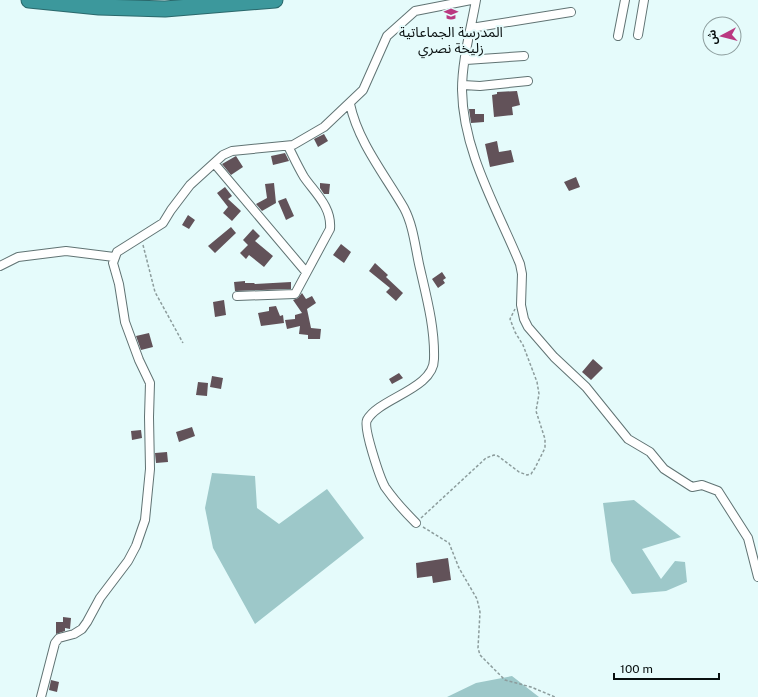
<svg xmlns="http://www.w3.org/2000/svg" width="758" height="697" viewBox="0 0 758 697" font-family="'Public Sans','Noto Sans Arabic',sans-serif">
<style>
.forest{fill:#9dc8c9}
.building{fill:#625259}
.lines{fill:none;stroke-linecap:round;stroke-linejoin:round}
.minor-casing{stroke:#607373;stroke-width:10}
.motorway-casing{stroke:#2a686b;stroke-width:17}
.path{stroke:#8c9c9c;stroke-width:1.5;stroke-dasharray:3 2;stroke-linecap:butt}
.minor{stroke:#fff;stroke-width:8}
.motorway{stroke:#3c989c;stroke-width:15}
.labels{text-anchor:middle;stroke-width:4;stroke-linejoin:round;paint-order:stroke}
.poi-label{font-size:14px;fill:#080f0f;stroke:#e5fbfb}
</style>
<rect width="100%" height="100%" fill="#e5fbfb"/>
<path class="forest" d="M 212,473 L 255,476 L 257,508 L 279,524 L 327,489 L 364,538 L 255,624 L 213,548 L 205,508 Z
M 634,500 L 681,537 L 642,549 L 661,579 L 675,561 L 685,562 L 687,582 L 666,591 L 632,594 L 611,561 L 603,503 Z
M 512,676 L 539,697 L 447,697 L 476,683 Z"/>
<path class="building" d="M 517,91 L 520,105 L 512,107 L 513,115 L 494,117 L 492,95 L 497,94 L 497,92 Z
M 469,109 L 475,109 L 475,114 L 484,114 L 484,122 L 471,123 Z
M 324,134 L 328,141 L 318,147 L 314,139 Z
M 497,141 L 499,152 L 511,150 L 514,162 L 490,167 L 485,144 Z
M 285,153 L 289,161 L 273,165 L 271,156 Z
M 236,156 L 243,167 L 231,175 L 222,164 Z
M 576,177 L 580,187 L 569,191 L 564,182 Z
M 274,183 L 276,203 L 262,211 L 256,204 L 267,198 L 265,184 Z
M 320,183 L 330,184 L 329,194 L 324,194 L 320,188 Z
M 225,187 L 232,196 L 228,199 L 241,211 L 232,221 L 223,213 L 228,207 L 217,193 Z
M 286,198 L 294,216 L 286,220 L 278,201 Z
M 188,215 L 195,220 L 189,229 L 182,225 Z
M 231,227 L 236,233 L 215,253 L 208,246 Z
M 253,229 L 260,236 L 255,241 L 273,256 L 264,267 L 249,255 L 246,259 L 240,253 L 248,245 L 243,240 Z
M 341,244 L 351,252 L 344,263 L 333,255 Z
M 375,263 L 388,275 L 386,277 L 403,293 L 396,301 L 386,292 L 390,288 L 369,271 Z
M 442,272 L 446,278 L 443,280 L 445,283 L 438,288 L 432,279 Z
M 245,281 L 245,283 L 254,283 L 255,284 L 291,282 L 291,289 L 235,291 L 234,282 Z
M 302,293 L 306,299 L 312,296 L 316,303 L 307,309 L 311,328 L 321,329 L 320,339 L 308,339 L 308,335 L 299,334 L 300,326 L 287,329 L 285,320 L 295,319 L 295,315 L 302,313 L 293,300 L 298,298 Z
M 224,300 L 226,315 L 215,317 L 213,302 Z
M 276,306 L 280,316 L 283,315 L 284,323 L 261,326 L 258,313 L 269,311 L 269,307 Z
M 149,333 L 153,347 L 141,350 L 136,336 Z
M 593,359 L 603,368 L 591,380 L 582,372 Z
M 399,373 L 403,378 L 392,384 L 389,379 Z
M 212,376 L 223,378 L 221,389 L 210,387 Z
M 198,382 L 208,383 L 207,396 L 196,395 Z
M 192,427 L 195,436 L 179,442 L 176,432 Z
M 141,430 L 142,438 L 132,440 L 131,431 Z
M 167,452 L 168,462 L 156,463 L 155,453 Z
M 448,558 L 451,580 L 433,583 L 432,576 L 417,578 L 416,563 Z
M 63,617 L 71,618 L 70,629 L 65,628 L 65,631 L 56,634 L 56,622 L 63,622 Z
M 51,680 L 59,682 L 57,692 L 49,690 Z"/>
<g class="lines">
<defs>
<path id="minor" d="M 476,0 C 471,29 462,60 462,90 C 463,152 497,208 520,264 L 522,274 L 521,305 L 524,319 L 528,327 L 554,357 L 586,387 L 628,439 L 650,452 L 664,469 L 692,487 L 702,485 L 718,491 L 748,538 L 758,577
M 471,28 L 571,12
M 638,35 L 644,0
M 618,36 L 625,0
M 466,60 L 524,56
M 463,85 L 480,86 L 528,81
M 350,104 C 358,142 385,175 404,208 C 413,225 415,245 419,264 C 426,295 435,327 434,359 C 434,389 379,398 367,420 C 363,428 380,478 385,487 C 394,500 405,512 416,523
M 214,163 L 306,272
M 0,266 L 18,257 L 66,251 L 114,257
M 237,296 L 295,294 L 330,229 C 332,207 315,193 304,177 C 298,167 293,156 288,146
M 41,697 L 55,643 L 59,638 L 74,634 L 82,629 L 87,622 L 100,598 L 128,561 L 136,546 L 145,520 L 150,469 L 149,417 L 150,383 L 139,360 L 125,322 L 119,284 L 113,263 L 117,252 L 163,223 L 171,210 L 190,185 L 223,155 L 232,151 L 293,145 L 324,127 L 363,90 L 387,36 L 415,11 L 471,0"/>
<path id="motorway" d="M 29,0 L 99,7 L 165,9 L 275,0"/>
</defs>
<use href="#minor" class="minor-casing"/>
<use href="#motorway" class="motorway-casing"/>
<path class="path" d="M 143,245 L 155,292 L 183,343
M 421,518 L 486,458 L 494,455 L 498,456 L 519,472 L 527,475 L 531,474 L 535,468 L 545,448 L 545,439 L 536,411 L 539,394 L 537,382 L 523,345 L 515,332 L 510,319 L 515,309
M 423,527 L 449,543 L 459,568 L 477,599 L 480,612 L 478,648 L 480,655 L 505,680 L 531,687 L 555,697"/>
<use href="#minor" class="minor"/>
<use href="#motorway" class="motorway"/>
</g>
<defs>
<symbol id="school-bare" viewBox="-9 -9 18 18"><path d="M0-5L7-2L0 1L-7-2ZM-4 1L0 2.5L4 1V4Q0 6-4 4Z" fill="#ba3881" stroke="#e5fbfb" stroke-width="2.5" paint-order="stroke"/></symbol>
</defs>
<g fill-rule="evenodd">
<use href="#school-bare" x="441" y="4" width="20" height="20"/>
</g>
<g class="labels">
<g class="poi-label">
<text x="451" y="37">المدرسة الجماعاتية<tspan x="451" dy="16">زليخة نصري</tspan></text>
</g>
</g>
<g transform="translate(722 36) rotate(263)"><circle r="19" fill="#e5fbfb" stroke="#8d9d9d"/>
<path d="M0-3L7 15L0 10L-7 15Z" fill="#ba3881"/>
<text y="-6" font-size="11" font-weight="bold" text-anchor="middle" fill="#080f0f">ش</text>
</g>
<path d="M614 673v6h105v-6" fill="none" stroke="#080f0f" stroke-width="2"/>
<text x="620" y="673" font-size="12" fill="#080f0f" stroke="#e5fbfb" stroke-width="3" paint-order="stroke">100 m</text>
</svg>
